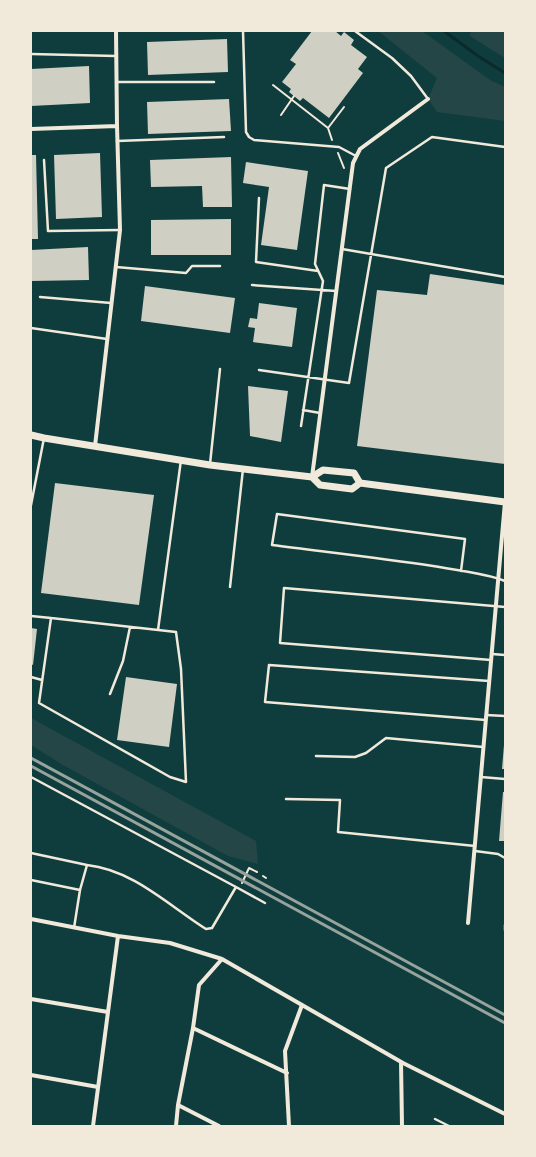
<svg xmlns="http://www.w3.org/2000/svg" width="536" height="1157" viewBox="0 0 536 1157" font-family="'Open Sans',sans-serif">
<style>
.green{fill:#244646}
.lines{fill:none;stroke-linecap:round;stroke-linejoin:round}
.stream{stroke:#0a2a2b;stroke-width:3}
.building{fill:#cfcfc3}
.path{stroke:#f1e9da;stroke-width:2}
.service{stroke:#f1e9da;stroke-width:2.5}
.minor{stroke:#f1e9da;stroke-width:4}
.tertiary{stroke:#f1e9da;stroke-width:7}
.rail{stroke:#97a49c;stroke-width:3}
</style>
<rect width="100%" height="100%" fill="#0f3d3e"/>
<path class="green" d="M 378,31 L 422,31 L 490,80 L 505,87 L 505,121 L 437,112 L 428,99 L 437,78 Z
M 471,31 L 505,31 L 505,58 L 470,36 Z
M 31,718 L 256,841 L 258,864 L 228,856 L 63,765 L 31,745 Z"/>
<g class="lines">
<path class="stream" d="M 444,31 L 478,56 L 505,73"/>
</g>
<path class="building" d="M 312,31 L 335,31 L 341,36 L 344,32 L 354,40 L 351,45 L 367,57 L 358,69 L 363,73 L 329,118 L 303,98 L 300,101 L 289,92 L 291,89 L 282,82 L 296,64 L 290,60 Z
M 227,39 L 228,72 L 148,75 L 147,42 Z
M 89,66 L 90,103 L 31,106 L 31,69 Z
M 229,99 L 231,131 L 148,134 L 147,102 Z
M 100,153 L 102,217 L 56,219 L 54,155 Z
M 31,155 L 36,155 L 38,239 L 31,239 Z
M 231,157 L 232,207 L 203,207 L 202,186 L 151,187 L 150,160 Z
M 246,162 L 308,171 L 297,250 L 261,245 L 269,187 L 243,183 Z
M 231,219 L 231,255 L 151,255 L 151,220 Z
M 88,247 L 89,280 L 31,281 L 31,250 Z
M 430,274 L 505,285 L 505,464 L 357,446 L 377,290 L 427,295 Z
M 145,286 L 235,298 L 230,333 L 141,321 Z
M 259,303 L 297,308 L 292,347 L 253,342 L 255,328 L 248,327 L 250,318 L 257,319 Z
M 248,386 L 288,391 L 281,442 L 250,436 Z
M 55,483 L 154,495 L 139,605 L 41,593 Z
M 31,628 L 37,629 L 33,665 L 31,664 Z
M 126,677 L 177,684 L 169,747 L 117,740 Z
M 504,745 L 505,746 L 505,769 L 502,769 Z
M 503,792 L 505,792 L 505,841 L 499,841 Z"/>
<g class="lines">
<path class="path" d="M 273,85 L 328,128 L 332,140
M 281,115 L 294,96
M 328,128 L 344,107
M 338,153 L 344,168
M 263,876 L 266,878
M 242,883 L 249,868 L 257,872"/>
<path class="service" d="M 243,31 L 246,132 L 249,137 L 254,140 L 339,147 L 356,156
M 355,31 L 392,58 L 411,76 L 428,99
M 31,54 L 116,56
M 117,82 L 214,82
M 117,141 L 224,137
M 44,160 L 48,231 L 120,230
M 259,198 L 256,262 L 318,271
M 342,249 L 505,277
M 116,267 L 186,273 L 192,266 L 220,266
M 252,285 L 336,291
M 40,297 L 111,303
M 31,328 L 107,339
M 259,370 L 349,383 L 386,168 L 432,137 L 505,147
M 303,410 L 320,413
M 301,426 L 323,281 L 315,264 L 324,185 L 350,189
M 210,464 L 220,369
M 31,505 L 44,438
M 461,571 L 465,539 L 277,514 L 272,545 C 326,552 380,558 433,566 C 454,570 486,573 505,581
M 230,587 L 243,469
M 31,616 L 51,618 L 176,632 L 181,669 L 186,782 L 170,777 L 39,703 L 51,618
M 158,630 L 181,460
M 492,654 L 505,655
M 491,660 L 280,643 L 284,588 L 505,607
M 31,677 L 42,680
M 110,694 L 123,661 L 130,627
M 486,715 L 505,716
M 486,720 L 265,702 L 269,665 L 489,681
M 316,756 L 355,757 L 366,753 L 386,738 L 483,747
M 31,777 L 236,887 L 212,928 L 206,929 C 168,905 133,870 87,865
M 481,777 L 505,779
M 286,799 L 340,800 L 338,832 L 475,846
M 475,851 L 498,854 L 505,858
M 31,853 L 87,865 L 80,890 L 74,928
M 31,880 L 80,890
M 236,887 L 265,903
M 505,925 L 505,930
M 435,1119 L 449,1126"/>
<path class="minor" d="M 31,129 L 117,126
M 95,446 L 120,230 L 117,126 L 116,31
M 312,477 L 353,163 L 360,149 L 428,99
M 31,919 L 118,936 L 170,943 L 222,959 L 403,1063 L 505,1114
M 468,923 L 505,502
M 31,999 L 108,1012
M 193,1028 L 287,1073
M 401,1062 L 402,1126
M 31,1075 L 98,1087
M 178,1105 L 219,1126
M 93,1126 L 118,936
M 176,1126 L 178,1105 L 193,1028 L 199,985 L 222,959
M 289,1126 L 285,1051 L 302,1005"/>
<path class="tertiary" d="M 31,435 L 44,438 L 210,465 L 312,477
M 360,483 L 354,473 L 323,470 L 312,477 L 320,485 L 352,489 L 360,483 L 505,502"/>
<path class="rail" d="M 31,758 L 505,1015
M 31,766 L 505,1023"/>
</g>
<rect width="536" height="1157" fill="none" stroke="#f1e9da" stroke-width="64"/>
</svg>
